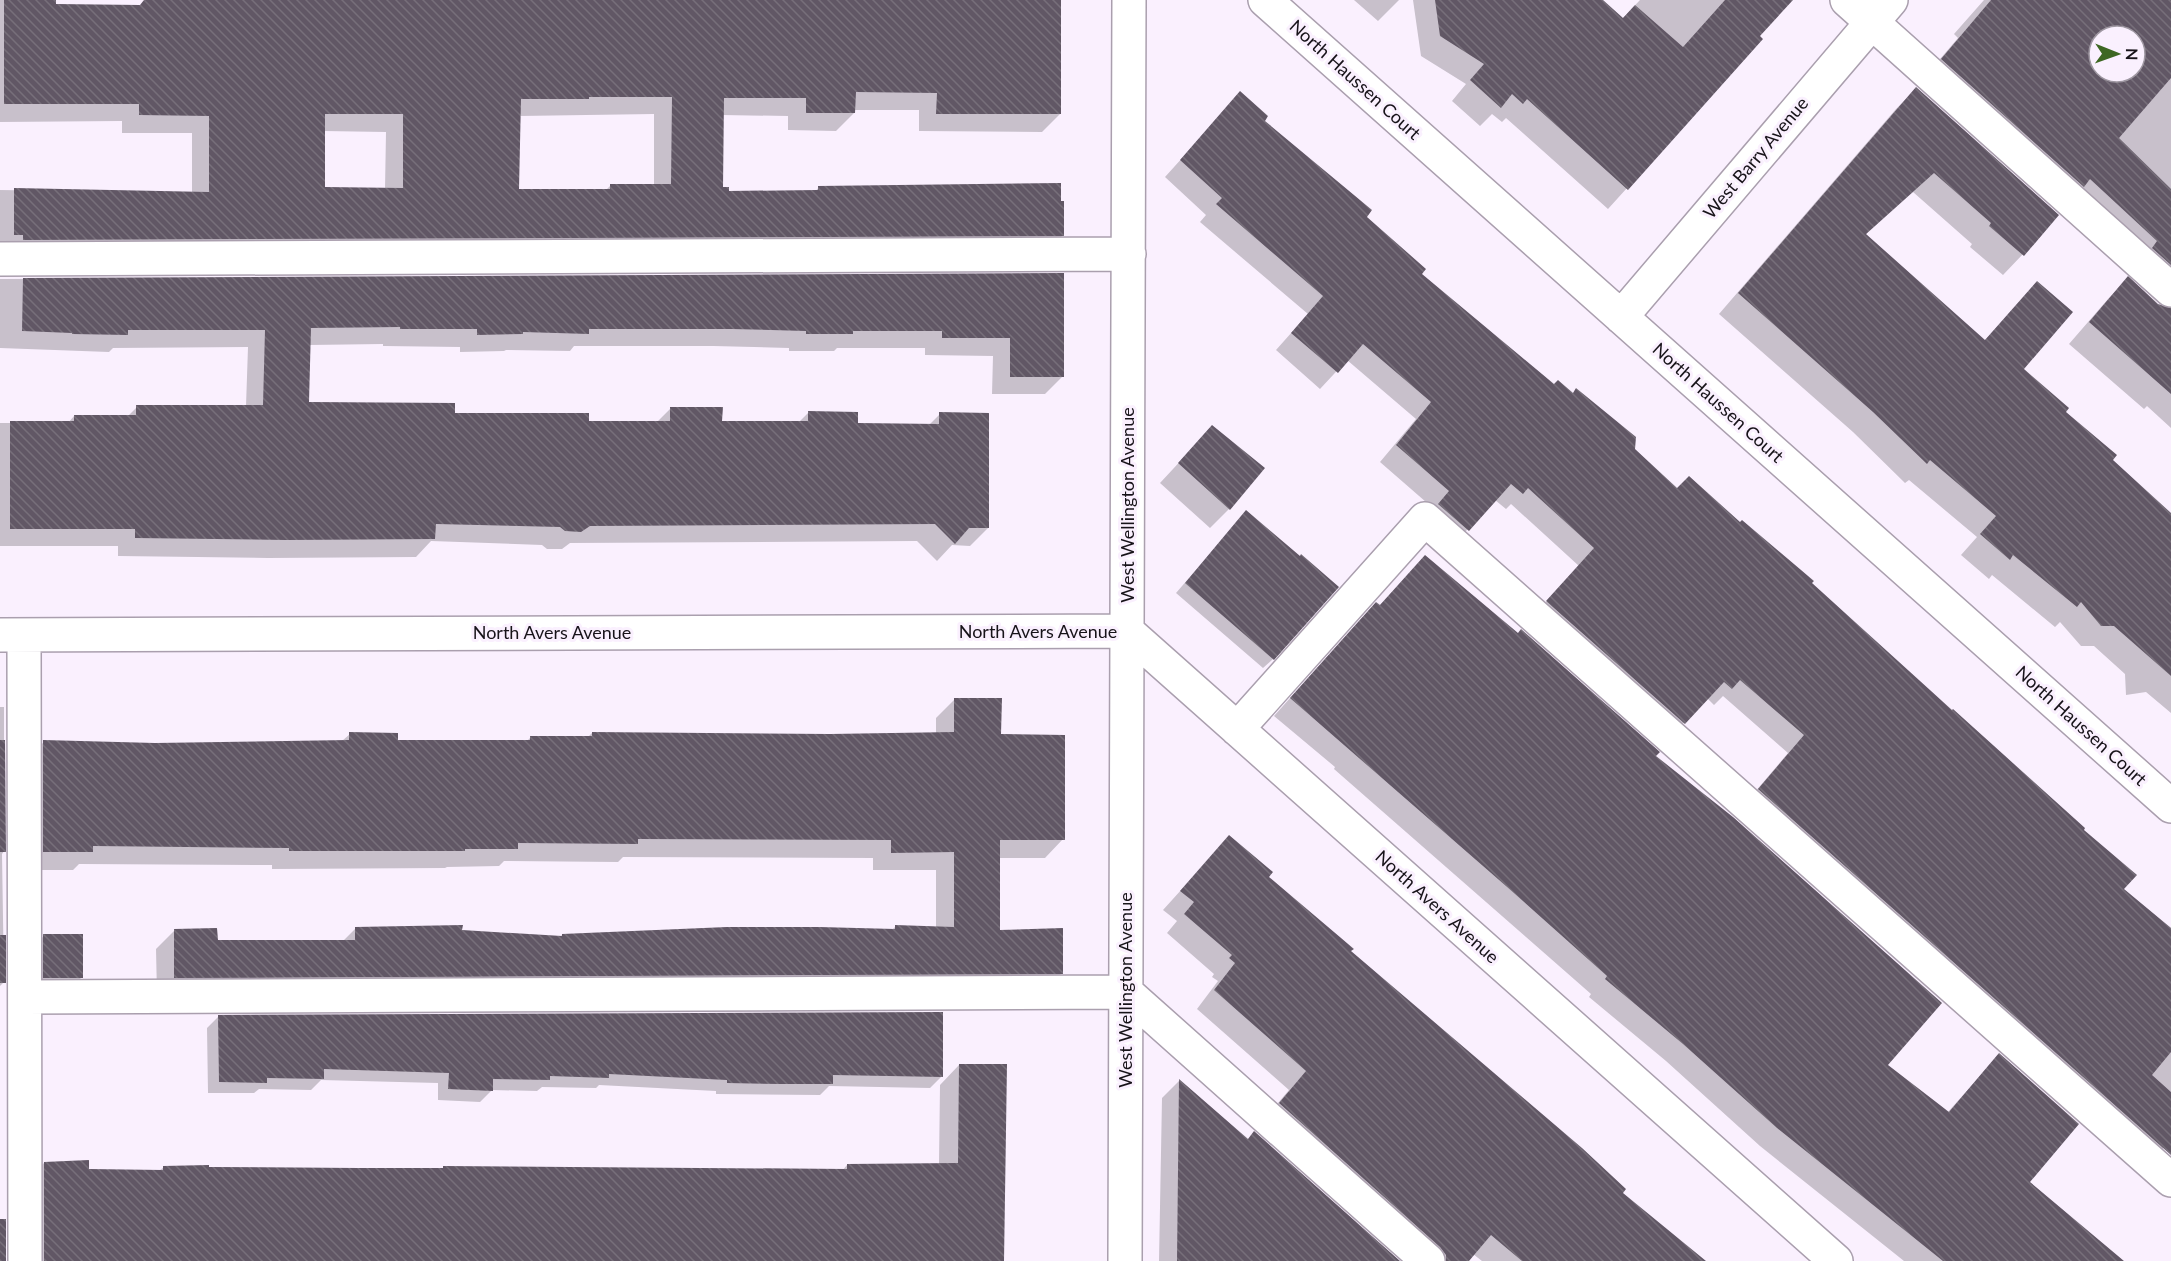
<svg xmlns="http://www.w3.org/2000/svg" width="2171" height="1261" viewBox="0 0 2171 1261" font-family="Lato,sans-serif">
<style>
.shadow{fill:#0003;fill-rule:evenodd}
.building{fill:url(#building-back-hatch);fill-rule:evenodd}
.lines{fill:none;stroke-linecap:round;stroke-linejoin:round}
.minor-casing{stroke:#aa9fae;stroke-width:36}
.minor{stroke:#fff;stroke-width:33}
.labels{text-anchor:middle;stroke-width:6;stroke-linejoin:round;paint-order:stroke}
.street-label{font-size:18px;fill:#171319;stroke:#faf0fe}
</style>
<defs>
<pattern id="building-back-hatch" width="6" height="6" patternUnits="userSpaceOnUse" patternTransform="scale(1.5)"><rect width="6" height="6" fill="#615765"/><path d="M-1 5l2 2M0 0l6 6M5-1l2 2" fill="none" stroke="#776f7a"/></pattern>
</defs>
<rect width="100%" height="100%" fill="#faf0fe"/>
<path class="shadow" d="M 0,0 L 54,0 L 54,6 L 148,6 L 155,0 L 1060,0 L 1060,114 L 1042,132 L 919,131 L 919,110 L 854,110 L 854,113 L 836,131 L 788,130 L 788,116 L 722,115 L 722,188 L 727,193 L 815,192 L 819,187 L 1063,235 L 1045,253 L 0,257 L 0,190 L 192,193 L 192,133 L 122,133 L 122,121 L 0,122 ZM 654,114 L 654,185 L 610,186 L 605,191 L 518,190 L 519,116 ZM 323,131 L 386,132 L 385,189 L 323,189 Z
M 1354,0 L 1399,0 L 1378,21 Z
M 1413,0 L 1600,0 L 1622,19 L 1640,0 L 1791,0 L 1758,37 L 1761,40 L 1608,209 L 1506,118 L 1502,122 L 1492,114 L 1480,126 L 1452,101 L 1466,84 L 1421,56 Z
M 1984,0 L 2171,0 L 2171,428 L 2147,406 L 2144,409 L 2069,344 L 2108,299 L 2128,279 L 2158,305 L 2169,310 L 2169,304 L 1922,80 L 1958,38 L 1954,34 ZM 2099,36 L 2135,36 L 2135,72 L 2099,72 Z
M 1916,89 L 2023,254 L 2003,275 L 1970,247 L 1972,244 L 1913,192 L 1865,235 L 1984,341 L 2037,283 L 2021,369 L 2110,460 L 2171,515 L 2171,713 L 2146,692 L 2126,695 L 2125,674 L 2094,646 L 2081,646 L 2060,622 L 2055,627 L 1992,575 L 1989,579 L 1961,555 L 1977,537 L 1909,480 L 1905,483 L 1853,432 L 1719,314 L 1896,109 Z
M 1240,94 L 1263,121 L 1365,217 L 1420,274 L 1554,386 L 1634,449 L 1677,490 L 1810,584 L 2082,830 L 2122,889 L 2171,928 L 2171,1140 L 2148,1165 L 1743,806 L 1788,753 L 1723,696 L 1714,705 L 1707,698 L 1668,740 L 1531,619 L 1579,566 L 1511,504 L 1506,509 L 1495,500 L 1451,547 L 1434,509 L 1380,462 L 1416,419 L 1347,360 L 1320,389 L 1276,350 L 1308,314 L 1200,222 L 1206,215 L 1165,177 Z
M 1063,275 L 1063,376 L 1045,394 L 992,394 L 993,356 L 925,355 L 925,348 L 837,348 L 834,351 L 789,351 L 789,348 L 713,346 L 574,346 L 570,351 L 506,350 L 504,351 L 460,352 L 460,347 L 383,346 L 383,344 L 309,345 L 308,404 L 588,422 L 656,423 L 670,409 L 721,422 L 798,423 L 808,413 L 857,425 L 929,425 L 940,414 L 988,528 L 970,546 L 952,545 L 937,561 L 917,541 L 570,543 L 562,549 L 547,549 L 542,545 L 431,541 L 416,557 L 268,558 L 118,556 L 118,546 L 0,546 L 0,423 L 68,423 L 74,416 L 127,417 L 137,407 L 246,406 L 248,347 L 113,348 L 109,352 L 0,348 L 0,279 Z
M 1212,427 L 1229,509 L 1210,528 L 1160,483 Z
M 1246,512 L 1273,659 L 1263,668 L 1176,593 Z
M 1425,557 L 1654,756 L 1886,1066 L 1947,1113 L 1999,1055 L 2028,1182 L 2122,1261 L 1904,1261 L 1760,1146 L 1666,1061 L 1589,997 L 1591,994 L 1334,769 L 1335,767 L 1274,716 L 1359,621 L 1376,604 L 1379,606 Z
M 954,700 L 1000,736 L 1063,839 L 1045,858 L 999,858 L 998,931 L 1062,973 L 1044,991 L 157,995 L 156,949 L 174,931 L 216,942 L 343,941 L 356,928 L 461,931 L 560,937 L 562,935 L 891,931 L 895,927 L 936,928 L 936,870 L 873,870 L 873,858 L 623,857 L 618,862 L 504,861 L 499,866 L 447,867 L 445,868 L 272,869 L 272,865 L 79,864 L 73,870 L 25,870 L 25,760 L 44,742 L 155,744 L 342,741 L 350,734 L 396,742 L 527,741 L 531,737 L 588,737 L 592,733 L 830,736 L 936,734 L 936,718 Z
M 0,707 L 4,707 L 4,851 L 2,854 L 4,982 L 0,986 Z
M 1229,837 L 1267,877 L 1349,951 L 1621,1193 L 1704,1261 L 1482,1261 L 1473,1254 L 1467,1261 L 1418,1261 L 1262,1122 L 1289,1090 L 1197,1009 L 1218,981 L 1212,977 L 1214,974 L 1167,933 L 1177,921 L 1163,910 Z
M 44,936 L 82,977 L 72,987 L 34,987 L 34,945 Z
M 219,1016 L 942,1076 L 930,1088 L 829,1086 L 820,1095 L 716,1094 L 716,1091 L 599,1085 L 596,1088 L 542,1087 L 537,1091 L 492,1090 L 480,1102 L 438,1100 L 438,1083 L 321,1080 L 311,1090 L 259,1089 L 254,1093 L 208,1093 L 207,1028 Z
M 959,1065 L 1003,1261 L 23,1261 L 24,1183 L 44,1163 L 88,1170 L 159,1171 L 164,1167 L 842,1171 L 847,1165 L 939,1164 L 940,1085 Z
M 1179,1081 L 1247,1140 L 1398,1261 L 1159,1261 L 1162,1098 Z"/>
<path class="building" d="M 4,0 L 56,0 L 56,4 L 140,5 L 144,0 L 1061,0 L 1061,114 L 936,114 L 937,93 L 856,92 L 855,113 L 806,113 L 806,98 L 724,98 L 723,187 L 729,187 L 729,191 L 818,190 L 818,186 L 1061,183 L 1061,201 L 1064,201 L 1064,236 L 23,240 L 23,235 L 14,235 L 14,188 L 209,192 L 209,116 L 139,115 L 139,104 L 4,104 ZM 589,97 L 672,97 L 671,184 L 610,184 L 610,189 L 519,189 L 521,99 L 589,99 ZM 325,114 L 403,114 L 403,188 L 325,187 Z
M 1435,0 L 1603,0 L 1623,18 L 1635,5 L 1683,47 L 1725,0 L 1793,0 L 1760,36 L 1763,39 L 1628,190 L 1527,99 L 1523,104 L 1512,94 L 1501,108 L 1470,80 L 1484,64 L 1440,36 Z
M 1991,0 L 2171,0 L 2171,78 L 2119,138 L 2171,189 L 2171,265 L 2152,248 L 2157,241 L 2090,179 L 2084,187 L 1941,59 ZM 2099,36 L 2135,36 L 2135,72 L 2099,72 Z
M 1916,87 L 2059,215 L 2024,256 L 1989,226 L 1991,223 L 1934,173 L 1866,234 L 1985,340 L 2037,281 L 2073,312 L 2024,369 L 2069,408 L 2066,412 L 2117,455 L 2113,460 L 2171,513 L 2171,676 L 2114,626 L 2101,626 L 2081,602 L 2077,607 L 2013,555 L 2010,560 L 1980,534 L 1996,516 L 1930,460 L 1927,464 L 1873,412 L 1738,293 Z
M 1240,91 L 1268,116 L 1265,121 L 1372,210 L 1367,217 L 1426,269 L 1422,274 L 1554,384 L 1558,380 L 1573,393 L 1576,388 L 1636,437 L 1635,449 L 1677,488 L 1689,476 L 1740,522 L 1742,520 L 1814,581 L 1812,583 L 1952,710 L 1953,709 L 2085,828 L 2084,830 L 2137,875 L 2124,889 L 2171,928 L 2171,1052 L 2152,1075 L 2171,1092 L 2171,1155 L 1758,789 L 1804,735 L 1740,680 L 1732,689 L 1724,682 L 1685,724 L 1546,601 L 1594,548 L 1528,488 L 1523,494 L 1511,484 L 1469,531 L 1438,504 L 1449,491 L 1396,445 L 1431,402 L 1363,344 L 1338,373 L 1291,333 L 1323,296 L 1216,204 L 1222,198 L 1180,160 Z
M 1064,273 L 1064,377 L 1010,377 L 1010,338 L 942,338 L 942,331 L 853,331 L 853,334 L 806,334 L 806,331 L 732,329 L 589,329 L 589,334 L 523,332 L 523,334 L 477,335 L 477,329 L 400,329 L 400,327 L 311,328 L 309,402 L 455,403 L 455,413 L 589,413 L 589,421 L 670,421 L 670,407 L 723,407 L 722,421 L 808,421 L 808,411 L 858,412 L 858,423 L 939,424 L 939,412 L 989,413 L 989,528 L 969,528 L 955,544 L 935,524 L 590,526 L 581,532 L 565,531 L 560,527 L 436,524 L 435,539 L 286,540 L 135,538 L 135,529 L 10,529 L 10,421 L 74,421 L 74,415 L 136,415 L 136,405 L 263,405 L 265,330 L 128,330 L 128,335 L 72,334 L 72,333 L 22,331 L 23,278 Z
M 2128,276 L 2158,304 L 2171,308 L 2171,394 L 2089,322 Z
M 1212,425 L 1265,468 L 1230,510 L 1178,463 Z
M 1246,510 L 1300,556 L 1301,554 L 1339,587 L 1274,660 L 1185,583 Z
M 1425,555 L 1518,633 L 1521,629 L 1660,752 L 1656,756 L 1733,817 L 1942,1003 L 1888,1065 L 1949,1112 L 1999,1053 L 2079,1124 L 2030,1182 L 2124,1261 L 1943,1261 L 1777,1128 L 1683,1044 L 1605,979 L 1607,976 L 1506,886 L 1290,698 L 1376,602 L 1380,605 Z
M 954,698 L 1002,698 L 1001,734 L 1065,735 L 1065,840 L 1000,840 L 1000,930 L 1063,928 L 1063,974 L 174,978 L 174,929 L 217,928 L 218,940 L 355,940 L 355,927 L 463,925 L 462,930 L 562,936 L 562,934 L 727,927 L 819,927 L 895,929 L 895,925 L 954,927 L 954,852 L 891,853 L 891,840 L 638,839 L 638,844 L 518,843 L 518,849 L 465,849 L 465,851 L 289,851 L 289,848 L 93,846 L 93,852 L 43,852 L 43,740 L 155,743 L 349,740 L 349,732 L 398,733 L 398,740 L 530,740 L 530,736 L 592,736 L 592,732 L 830,734 L 954,732 Z
M 0,740 L 5,740 L 6,852 L 0,852 Z
M 1229,835 L 1273,872 L 1269,877 L 1354,949 L 1351,951 L 1582,1148 L 1626,1189 L 1623,1193 L 1706,1261 L 1522,1261 L 1491,1235 L 1469,1261 L 1446,1261 L 1446,1255 L 1440,1247 L 1279,1103 L 1306,1071 L 1214,990 L 1235,963 L 1229,958 L 1232,955 L 1184,914 L 1194,902 L 1180,891 Z
M 43,934 L 83,934 L 83,978 L 43,978 Z
M 0,935 L 6,935 L 6,983 L 0,983 Z
M 943,1012 L 943,1077 L 833,1075 L 833,1084 L 781,1084 L 727,1083 L 727,1080 L 609,1074 L 609,1078 L 550,1076 L 550,1080 L 493,1079 L 493,1091 L 448,1089 L 449,1073 L 324,1069 L 324,1079 L 267,1078 L 267,1083 L 219,1082 L 218,1015 Z
M 959,1064 L 1007,1064 L 1004,1261 L 44,1261 L 44,1162 L 89,1160 L 89,1169 L 163,1170 L 163,1166 L 209,1165 L 209,1167 L 359,1168 L 443,1168 L 443,1166 L 847,1169 L 847,1164 L 958,1163 Z
M 1179,1079 L 1248,1139 L 1254,1131 L 1400,1261 L 1177,1261 Z
M 0,1219 L 6,1219 L 6,1261 L 0,1261 Z"/>
<g class="lines">
<defs>
<path id="minor" d="M 1265,0 L 2171,806
M 1847,0 L 2171,290
M 0,259 L 1129,254
M 1621,317 L 1891,0
M 0,635 L 1127,631 L 1836,1261
M 24,635 L 25,1261
M 1237,729 L 1425,519 L 2171,1180
M 25,997 L 1126,992 L 1428,1261
M 1125,1261 L 1129,0"/>
</defs>
<use href="#minor" class="minor-casing"/>
<use href="#minor" class="minor"/>
</g>
<g class="labels">
<g class="street-label">
<text transform="translate(1355 80) rotate(42)" y="6">North Haussen Court</text>
<text transform="translate(1756 158) rotate(-50)" y="6">West Barry Avenue</text>
<text transform="translate(1718 403) rotate(42)" y="6">North Haussen Court</text>
<text transform="translate(1128 505) rotate(-90)" y="6">West Wellington Avenue</text>
<text x="1038" y="638">North Avers Avenue</text>
<text x="552" y="639">North Avers Avenue</text>
<text transform="translate(2081 726) rotate(42)" y="6">North Haussen Court</text>
<text transform="translate(1437 907) rotate(42)" y="6">North Avers Avenue</text>
<text transform="translate(1126 990) rotate(-90)" y="6">West Wellington Avenue</text>
</g>
</g>
<g transform="translate(2117 54) rotate(91)"><circle r="28" fill="#faf0fe" stroke="#9f98a2" stroke-width="1.5"/>
<path d="M0-4.5L10 22L0 15L-10 22Z" fill="#3e6723"/>
<text y="-9" font-size="16" font-weight="bold" text-anchor="middle" fill="#171319">N</text>
</g>
</svg>
